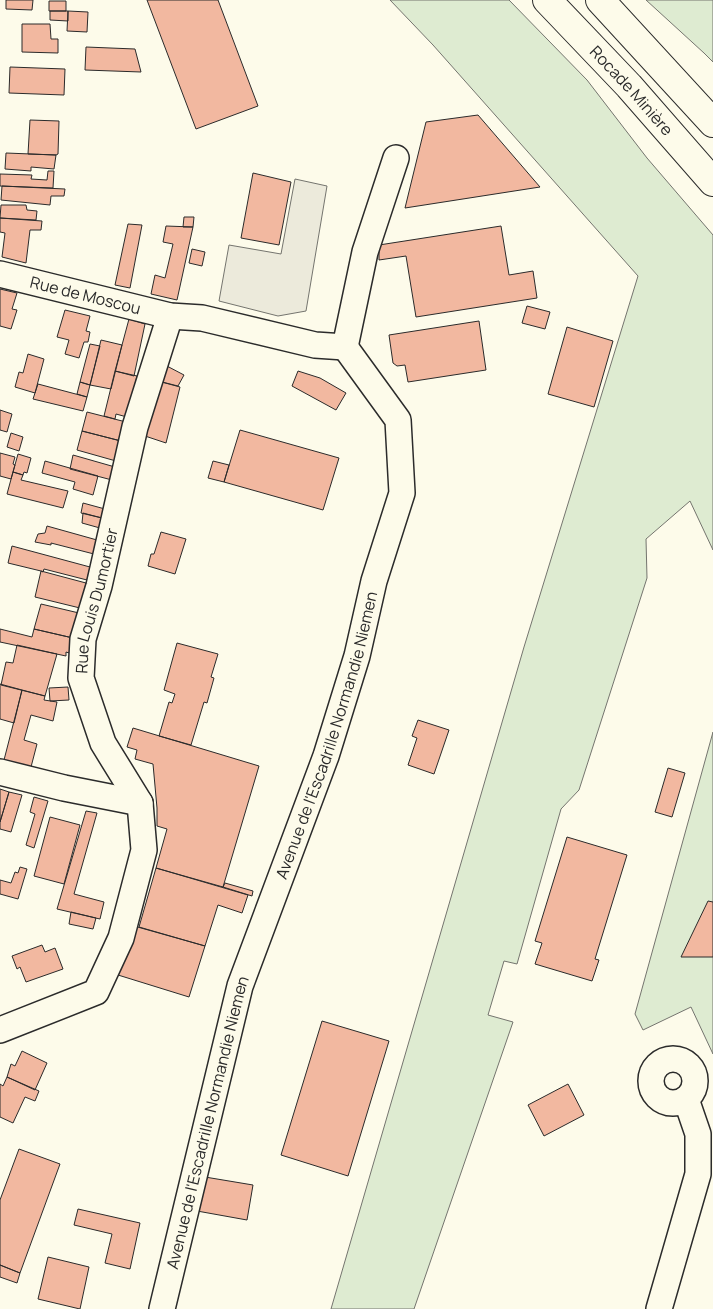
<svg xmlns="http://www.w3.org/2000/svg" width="713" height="1309" viewBox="0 0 713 1309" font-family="Manrope,sans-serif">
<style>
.green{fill:#deebd1;stroke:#74746e}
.parking{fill:#eceadb;stroke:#74746e}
.building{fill:#f2b8a0;stroke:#2b2b2b}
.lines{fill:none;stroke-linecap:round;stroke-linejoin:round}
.minor-casing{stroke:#2b2b2b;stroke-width:28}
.highway-casing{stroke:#2b2b2b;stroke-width:30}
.minor{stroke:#fdfbea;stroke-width:25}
.highway{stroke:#fdfbea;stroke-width:28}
.labels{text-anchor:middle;stroke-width:4;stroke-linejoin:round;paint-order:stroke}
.street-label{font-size:16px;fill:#2b2b2b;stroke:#fdfbea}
</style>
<rect width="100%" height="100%" fill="#fdfbea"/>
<path class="green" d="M 390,0 L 509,0 L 587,80 L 647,158 L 713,235 L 713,550 L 690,501 L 646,539 L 647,578 L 579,790 L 561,809 L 517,964 L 504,961 L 488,1015 L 513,1022 L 414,1309 L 331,1309 L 524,647 L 638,276 L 433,45 Z
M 646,0 L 713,0 L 713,62 L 704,53 Z
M 713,732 L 713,1054 L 691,1007 L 643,1030 L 635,1014 Z"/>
<path class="parking" d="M 295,179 L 327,186 L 306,311 L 278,316 L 219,301 L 229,245 L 281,254 Z"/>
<path class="building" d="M 6,0 L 33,0 L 32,10 L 6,9 Z
M 147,0 L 218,0 L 258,106 L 196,129 Z
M 49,1 L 66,1 L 66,11 L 49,11 Z
M 50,11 L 68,11 L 68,21 L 50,20 Z
M 68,11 L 88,12 L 87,32 L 67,31 Z
M 22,24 L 50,24 L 51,39 L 58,39 L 58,53 L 22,52 Z
M 86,47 L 135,49 L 141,72 L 85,70 Z
M 10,67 L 65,69 L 64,95 L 9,93 Z
M 478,115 L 540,187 L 405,208 L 426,122 Z
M 30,120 L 59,121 L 58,154 L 56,155 L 28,154 Z
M 6,153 L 56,155 L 54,169 L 31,167 L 31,171 L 5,169 Z
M 48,171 L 54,171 L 53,188 L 0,186 L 0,174 L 32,175 L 31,179 L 47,180 Z
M 253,173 L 291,182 L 279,245 L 241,238 Z
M 2,186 L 65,189 L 64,196 L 51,196 L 50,205 L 1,200 Z
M 1,205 L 26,205 L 27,210 L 37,211 L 36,220 L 0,218 Z
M 184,217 L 194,217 L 193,227 L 183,227 Z
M 0,218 L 42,221 L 41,230 L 30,230 L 26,263 L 2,257 L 5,233 L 0,232 Z
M 128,224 L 142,225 L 130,288 L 115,285 Z
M 166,226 L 193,227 L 177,300 L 151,294 L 155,275 L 165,278 L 173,244 L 163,242 Z
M 501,226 L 509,275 L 533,271 L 537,298 L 416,317 L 406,256 L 379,260 L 379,245 Z
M 192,249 L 205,252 L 202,266 L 189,263 Z
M 0,289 L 17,293 L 12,309 L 17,310 L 11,329 L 0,326 Z
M 527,306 L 550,312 L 545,329 L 522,323 Z
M 65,310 L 90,316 L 86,331 L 90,332 L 88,342 L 84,342 L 79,358 L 65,354 L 69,340 L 57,337 Z
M 129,319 L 145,324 L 134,376 L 115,371 Z
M 479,321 L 486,370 L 408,382 L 405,365 L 397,366 L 393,363 L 389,335 Z
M 567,327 L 613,341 L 594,407 L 548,394 Z
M 101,340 L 122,345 L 111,389 L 90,385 Z
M 90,344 L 100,346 L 90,385 L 80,382 Z
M 28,354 L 44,359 L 35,393 L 15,387 L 19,372 L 23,373 Z
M 165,365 L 184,375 L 178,386 L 158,381 Z
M 115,371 L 137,376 L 127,417 L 116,414 L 115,419 L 104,416 Z
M 298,371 L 320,378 L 346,393 L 336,410 L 292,386 Z
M 158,381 L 180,387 L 166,443 L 145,436 Z
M 80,382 L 90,385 L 87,397 L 77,394 Z
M 38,384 L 87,397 L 83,411 L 33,399 Z
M 0,410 L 12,414 L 7,432 L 0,430 Z
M 87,412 L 126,422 L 121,441 L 82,431 Z
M 240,430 L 339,458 L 323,510 L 224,482 Z
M 82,431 L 121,441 L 116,461 L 77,450 Z
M 11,433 L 23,437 L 19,451 L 7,447 Z
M 0,453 L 15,457 L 13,464 L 15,465 L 11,479 L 0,476 Z
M 18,454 L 31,458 L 27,473 L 24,472 L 23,475 L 13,472 Z
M 73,455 L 115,467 L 112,480 L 70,469 Z
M 45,461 L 98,476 L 93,495 L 73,489 L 75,482 L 42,473 Z
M 213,461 L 229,465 L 224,482 L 208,478 Z
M 13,472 L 23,475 L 21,480 L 68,491 L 63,508 L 7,494 Z
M 83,503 L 105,509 L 102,518 L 81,513 Z
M 83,513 L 102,518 L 100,528 L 82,523 Z
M 47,526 L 97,540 L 94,554 L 51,543 L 51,545 L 35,542 L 38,534 L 45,533 Z
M 161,532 L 186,539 L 175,574 L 148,566 L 151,554 L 154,554 Z
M 12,546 L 90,567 L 87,580 L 44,569 L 43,572 L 41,571 L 8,563 Z
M 41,571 L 86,583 L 80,608 L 35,597 Z
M 41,604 L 79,613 L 73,638 L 34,629 Z
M 0,629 L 32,637 L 34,629 L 73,638 L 69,653 L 66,652 L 66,656 L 0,642 Z
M 177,643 L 218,654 L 211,677 L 214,678 L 207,703 L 204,702 L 191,745 L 159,736 L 169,702 L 172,703 L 175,694 L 164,690 Z
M 17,645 L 57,654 L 45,696 L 1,685 L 6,662 L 13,663 Z
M 0,684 L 22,690 L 14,723 L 0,719 Z
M 68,687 L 69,700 L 50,701 L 49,688 Z
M 22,690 L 45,696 L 44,700 L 57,702 L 53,721 L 31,715 L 24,740 L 37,744 L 31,767 L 4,760 Z
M 418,720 L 449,730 L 434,774 L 408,765 L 417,738 L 412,736 Z
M 133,728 L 259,766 L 223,887 L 156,868 L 167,829 L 157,826 L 157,808 L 153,764 L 135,759 L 137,750 L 127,747 Z
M 668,768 L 685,773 L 672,817 L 655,812 Z
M 0,789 L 9,792 L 0,822 Z
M 9,792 L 22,795 L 11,832 L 0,829 L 0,822 Z
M 34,797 L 48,801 L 34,848 L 26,845 L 35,814 L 30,812 Z
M 86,811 L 97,813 L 74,894 L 104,902 L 100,919 L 57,909 Z
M 50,817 L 80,825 L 64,884 L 34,876 Z
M 567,837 L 627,855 L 595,959 L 599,960 L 592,981 L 535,964 L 542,943 L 535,941 Z
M 20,867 L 27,869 L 18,899 L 0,894 L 0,880 L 11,883 L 15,872 L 18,873 Z
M 156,868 L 248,895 L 242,913 L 218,905 L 205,946 L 139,927 Z
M 225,883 L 253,891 L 252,896 L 223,887 Z
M 708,901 L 713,902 L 713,957 L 681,957 Z
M 71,912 L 96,918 L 93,929 L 69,924 Z
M 134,926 L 205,946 L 189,997 L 118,975 Z
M 42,945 L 45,952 L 55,948 L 63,969 L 26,982 L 20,967 L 17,969 L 12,956 Z
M 322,1021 L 389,1041 L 348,1176 L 281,1155 Z
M 22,1051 L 47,1063 L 35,1090 L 7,1077 L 11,1064 L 15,1066 Z
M 7,1077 L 39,1091 L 35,1101 L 25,1097 L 13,1123 L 0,1117 L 0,1084 L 3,1086 Z
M 568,1084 L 584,1115 L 544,1136 L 528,1105 Z
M 19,1149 L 60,1164 L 20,1273 L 0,1265 L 0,1200 Z
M 205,1177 L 253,1185 L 247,1220 L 197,1211 Z
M 78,1209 L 140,1223 L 130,1269 L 105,1263 L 112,1234 L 74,1225 Z
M 48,1257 L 89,1267 L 80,1309 L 38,1299 Z
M 0,1265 L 20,1273 L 17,1283 L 0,1277 Z"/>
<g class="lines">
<defs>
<g id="minor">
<path id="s1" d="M 0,274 L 170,316 L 202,318 L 315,345 L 345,347"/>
<path d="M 345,347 L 365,252 L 396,158"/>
<path d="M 0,772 L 64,788 L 140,803"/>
<path id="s2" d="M 0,1030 L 96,992 L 121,938 L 144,850 L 140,803 L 103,743 L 81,678 L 83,639 L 99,586 L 135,427 L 170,316"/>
<circle cx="673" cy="1081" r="22"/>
<path id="s3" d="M 162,1309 L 240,986 L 326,756 L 357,656 L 374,581 L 402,493 L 398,420 L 345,347"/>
<path d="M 659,1309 L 698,1174 L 698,1134 L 686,1099"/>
</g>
<g id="highway">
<path id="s4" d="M 547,0 L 629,86 L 713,182"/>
<path d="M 600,0 L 713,123"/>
</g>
</defs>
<use href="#minor" class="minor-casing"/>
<use href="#highway" class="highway-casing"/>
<use href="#minor" class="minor"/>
<use href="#highway" class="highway"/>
</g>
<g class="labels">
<g class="street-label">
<text dy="6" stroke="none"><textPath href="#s4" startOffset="124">Rocade Minière</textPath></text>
<text dy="6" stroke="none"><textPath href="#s1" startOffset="88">Rue de Moscou</textPath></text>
<text dy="6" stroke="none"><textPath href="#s2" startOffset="519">Rue Louis Dumortier</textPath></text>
<text dy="6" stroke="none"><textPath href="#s3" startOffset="598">Avenue de l'Escadrille Normandie Niemen</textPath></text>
<text dy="6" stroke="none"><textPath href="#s3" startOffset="192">Avenue de l'Escadrille Normandie Niemen</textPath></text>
</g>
</g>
</svg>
